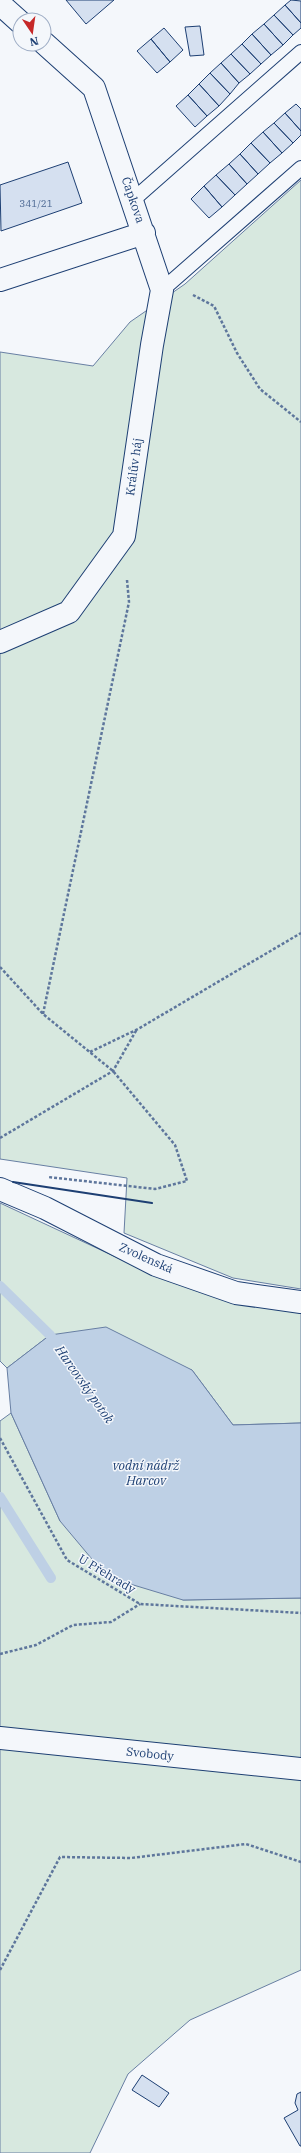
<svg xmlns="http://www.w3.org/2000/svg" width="301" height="2153" viewBox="0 0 301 2153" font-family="'IBM Plex Serif',serif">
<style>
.green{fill:#d7e8df;stroke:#687fa3}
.water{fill:#bed0e5;stroke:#687fa3}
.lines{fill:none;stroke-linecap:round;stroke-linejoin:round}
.stream{stroke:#bed0e5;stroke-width:10}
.building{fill:#d5e0f0;stroke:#1d3f73}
.service-casing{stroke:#1d3f73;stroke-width:16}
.minor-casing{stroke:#1d3f73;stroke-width:24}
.path{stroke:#5e769c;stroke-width:2.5;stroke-dasharray:3 2;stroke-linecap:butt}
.service{stroke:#f4f7fb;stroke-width:14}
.minor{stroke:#f4f7fb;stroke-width:22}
.wall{stroke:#1d3f73;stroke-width:2}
.labels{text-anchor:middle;stroke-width:3;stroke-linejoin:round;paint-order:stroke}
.number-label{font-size:10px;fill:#4b6792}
.street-label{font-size:12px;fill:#1d3f73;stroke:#f4f7fb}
.water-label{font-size:13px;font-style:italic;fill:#1d3f73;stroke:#f4f7fb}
</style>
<rect width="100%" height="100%" fill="#f4f7fb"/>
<path class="green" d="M 301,180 L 301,1289 L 233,1278 L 124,1233 L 127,1178 L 0,1159 L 0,352 L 93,366 L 130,322 L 185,284 Z
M 0,1203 L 146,1271 L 232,1303 L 301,1313 L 301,1423 L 233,1425 L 192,1370 L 50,1335 L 7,1368 L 0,1361 Z
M 11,1413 L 60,1521 L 183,1600 L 301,1598 L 301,1970 L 190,2020 L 128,2074 L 90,2153 L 0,2153 L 0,1421 Z"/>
<path class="water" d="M 106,1327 L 192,1370 L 233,1425 L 301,1423 L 301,1598 L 183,1600 L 107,1577 L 60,1521 L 11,1413 L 7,1368 L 50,1335 Z"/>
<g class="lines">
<path class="stream" d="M 0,1286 L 50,1335 L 57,1345
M 0,1497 L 51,1578"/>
</g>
<path class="building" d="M 66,0 L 114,0 L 86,24 Z
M 291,0 L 301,1 L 301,23 L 285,5 Z
M 285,5 L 301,23 L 301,28 L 293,35 L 274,15 Z
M 274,15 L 293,35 L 283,45 L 264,24 Z
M 264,24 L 283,45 L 271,55 L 252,34 Z
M 200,26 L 204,55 L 190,56 L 185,27 Z
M 164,28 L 183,50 L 170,62 L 151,39 Z
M 252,34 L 271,55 L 261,64 L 242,44 Z
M 151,39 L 170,62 L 157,73 L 137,51 Z
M 242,44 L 261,64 L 250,74 L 231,54 Z
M 231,54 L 250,74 L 239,83 L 221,63 Z
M 221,63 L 239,83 L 230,94 L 210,73 Z
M 210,73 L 230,94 L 219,106 L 199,84 Z
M 199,84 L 219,106 L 207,116 L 188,95 Z
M 188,95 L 207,116 L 195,127 L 176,106 Z
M 296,104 L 301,109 L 301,131 L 285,113 Z
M 285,113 L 301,131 L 301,135 L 293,143 L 274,123 Z
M 274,123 L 293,143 L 282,153 L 263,132 Z
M 263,132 L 282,153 L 270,163 L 251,143 Z
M 251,143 L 270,163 L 258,174 L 240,154 Z
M 240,154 L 258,174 L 247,184 L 229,164 Z
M 68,162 L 82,203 L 1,231 L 0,185 Z
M 229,164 L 247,184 L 235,195 L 216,175 Z
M 216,175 L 235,195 L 222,207 L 204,186 Z
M 204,186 L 222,207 L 209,218 L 191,199 Z
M 142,2075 L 169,2093 L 159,2107 L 132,2090 Z
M 301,2092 L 301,2146 L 300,2146 L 284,2118 L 298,2110 L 295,2103 L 297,2094 Z"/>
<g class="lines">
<defs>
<path id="service" d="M 133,200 L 301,52
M 162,290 L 301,168"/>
<path id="minor" d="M 0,4 L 20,22
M 0,280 L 144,233
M 0,642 L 69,612 L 124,536 L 152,345 L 162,290 L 94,88 L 44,43
M 0,1189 L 45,1208 L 156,1265 L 236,1293 L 301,1302
M 0,1738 L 301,1769"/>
</defs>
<use href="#service" class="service-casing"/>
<use href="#minor" class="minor-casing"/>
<path class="path" d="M 193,295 L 214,306 L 237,353 L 260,389 L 301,422
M 0,967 L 43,1014 L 113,1071 L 175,1145 L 187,1181 L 155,1189 L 48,1177
M 43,1014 L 129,602 L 127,580
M 90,1052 L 138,1029 L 301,933
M 0,1138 L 113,1071 L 137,1029
M 0,1438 L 67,1560 L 140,1604 L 301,1613
M 0,1654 L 36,1645 L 73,1625 L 111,1622 L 140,1604
M 0,1970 L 60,1857 L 131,1858 L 246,1844 L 301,1862"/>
<use href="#service" class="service"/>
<use href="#minor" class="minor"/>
<path class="wall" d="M 13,1182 L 152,1203"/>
</g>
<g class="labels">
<g class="number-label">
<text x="36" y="207">341/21</text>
</g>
<g class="street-label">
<text transform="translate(133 200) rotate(71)" y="4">Čapkova</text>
<text transform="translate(134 467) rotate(-82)" y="4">Králův háj</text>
<text transform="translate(146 1258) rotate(24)" y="4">Zvolenská</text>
<text transform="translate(107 1574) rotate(31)" y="4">U Přehrady</text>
<text transform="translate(150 1754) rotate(6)" y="4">Svobody</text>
</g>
<g class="water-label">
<text transform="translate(85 1384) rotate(55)" y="5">Harcovský potok</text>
<text x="146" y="1470">vodní nádrž<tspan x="146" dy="15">Harcov</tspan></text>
</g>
</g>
<g transform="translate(32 32) rotate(167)"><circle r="19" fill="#f4f7fb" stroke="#9eadc5"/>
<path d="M0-3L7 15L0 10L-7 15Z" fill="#c62828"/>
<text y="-6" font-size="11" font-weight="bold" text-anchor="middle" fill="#1d3f73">N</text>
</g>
</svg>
